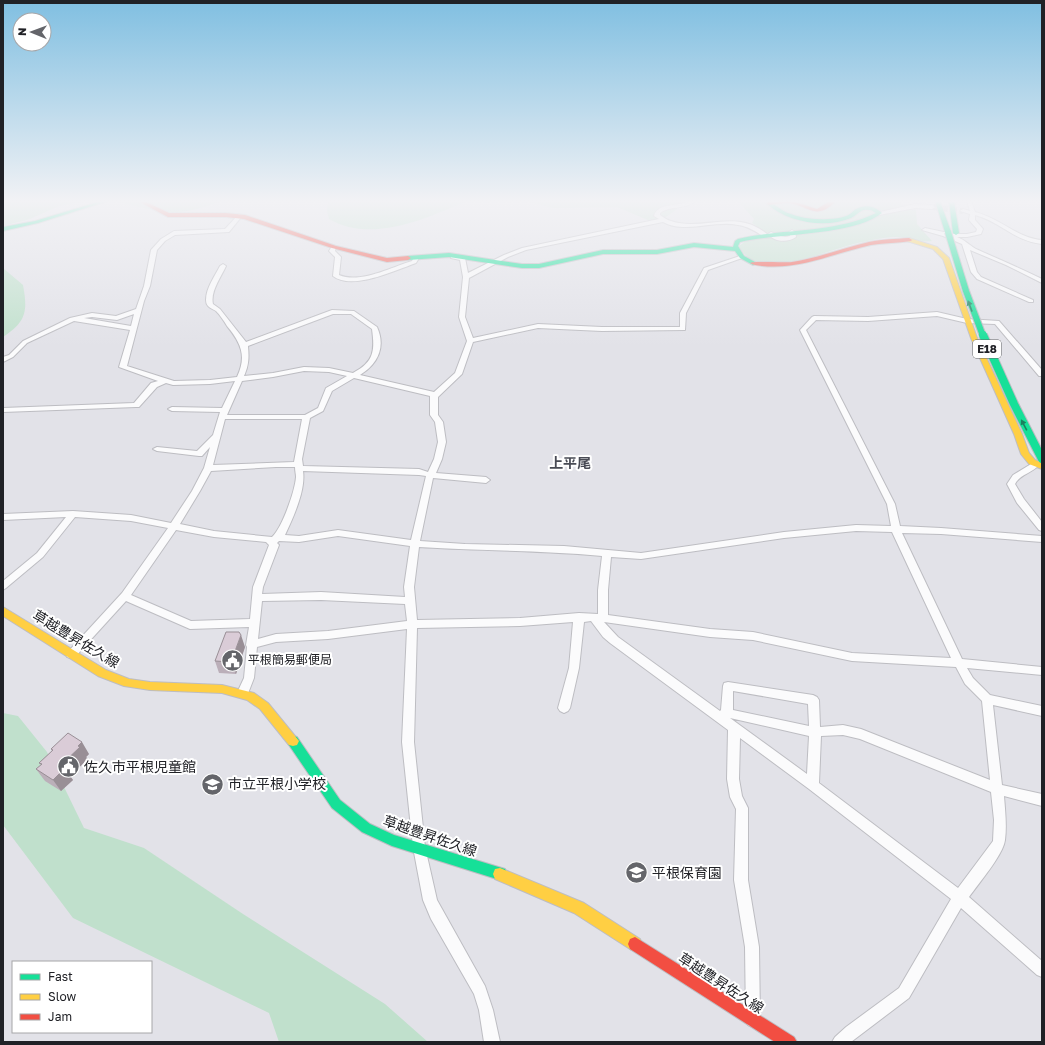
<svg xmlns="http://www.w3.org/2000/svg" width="1045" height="1045" viewBox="0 0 1045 1045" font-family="'Golos Text','Noto Sans JP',sans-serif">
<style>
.green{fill:#c0e0cc}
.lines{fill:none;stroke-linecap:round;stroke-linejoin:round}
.street-tunnel{stroke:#bbbbc1;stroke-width:6;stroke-dasharray:6 3;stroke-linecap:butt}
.street-casing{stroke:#bdbdc2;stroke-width:2}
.fast-casing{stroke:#bdbdc2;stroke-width:2}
.slow-casing{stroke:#bdbdc2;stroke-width:2}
.jam-casing{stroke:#bdbdc2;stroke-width:2}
.street{fill:#fbfbfc;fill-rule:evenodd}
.fast{fill:#16e098;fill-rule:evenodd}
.slow{fill:#ffcf43;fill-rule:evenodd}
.jam{fill:#f24e42;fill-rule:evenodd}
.fast-bridge-far1-casing{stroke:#bdbdc2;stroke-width:8;stroke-linecap:butt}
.fast-bridge-casing{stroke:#bdbdc2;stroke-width:10;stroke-linecap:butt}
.fast-bridge-far1{stroke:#16e098;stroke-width:6}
.fast-bridge{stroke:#16e098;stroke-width:8}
.wall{fill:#bbafb9}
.shaded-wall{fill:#998f96}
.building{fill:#daccd7;stroke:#998f96}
.oneway{fill:#1b805f}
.labels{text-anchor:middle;stroke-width:4;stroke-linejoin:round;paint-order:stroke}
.shield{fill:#fff;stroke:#636467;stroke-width:1}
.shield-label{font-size:11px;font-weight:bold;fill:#202126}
.poi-label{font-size:12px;fill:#202126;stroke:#fff;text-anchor:start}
.quarter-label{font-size:14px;font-weight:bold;fill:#494b55;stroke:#fff}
.near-street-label{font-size:14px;fill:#202126;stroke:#fff}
.near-poi-label{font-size:14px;fill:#202126;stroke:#fff;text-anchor:start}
</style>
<rect width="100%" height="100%" fill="#e2e2e8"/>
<path class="green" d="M 3,201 L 86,201 L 59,206 L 30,219 L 3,226 Z
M 114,201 L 220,201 C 174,220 160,211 114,201 Z
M 328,201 L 467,201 C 427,218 372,244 329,219 L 327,211 Z
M 526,201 L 682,201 L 676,210 L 663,219 L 650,221 L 617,207 L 553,208 Z
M 738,201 L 900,201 L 902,206 L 916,210 L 917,224 L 932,241 C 921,243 908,236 896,237 C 883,237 867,241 854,244 C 825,251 756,283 739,246 L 750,238 L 766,233 L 752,223 L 754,219 Z
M 3,268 L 23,285 C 28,312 26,322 3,337 Z
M 3,713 L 18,716 L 47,752 L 84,828 L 144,848 L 243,914 L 385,1004 L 428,1042 L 279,1042 L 269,1013 L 73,918 L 3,825 Z"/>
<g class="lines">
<path class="street-tunnel" d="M 933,207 L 963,211"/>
<defs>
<path id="street" d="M 689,201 L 695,201 C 685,210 671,205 660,213 L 660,215 C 663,217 667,220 671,221 C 703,232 737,207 768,235 L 763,236 C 755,231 747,226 738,225 C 714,220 685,234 663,222 L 526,250 L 508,257 L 469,278 L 465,317 L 473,338 L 538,324 L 602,327 L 680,327 L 680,313 L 704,268 L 740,256 L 745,257 L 708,270 L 686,313 L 685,330 L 602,331 L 538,328 L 473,342 L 462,374 L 438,397 L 438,415 L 443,422 L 446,442 L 442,459 L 436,473 L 486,477 L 490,480 L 486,483 L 433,478 L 420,541 L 465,544 L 564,546 L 641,553 L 784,532 L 856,525 L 891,526 L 887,504 L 800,330 L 812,317 L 814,316 L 868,317 L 937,312 L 967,319 L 999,321 L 1042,370 L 1042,376 L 1039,376 L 995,324 L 967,323 L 937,316 L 868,321 L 816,320 L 806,330 L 895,504 L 900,526 L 941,528 L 1042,536 L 1042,542 L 941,534 L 902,533 L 962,659 L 1042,667 L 1042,675 L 967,668 L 973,678 L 990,695 L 1042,706 L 1042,716 L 993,705 L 1002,785 L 1042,794 L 1042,806 L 1004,796 C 1005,810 1007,825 1005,840 C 1003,855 979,883 969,897 L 1042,961 L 1042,977 L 1037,975 L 961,908 L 909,998 L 851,1042 L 832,1042 L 835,1037 L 846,1027 L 899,988 L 951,899 L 809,789 L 740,738 L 739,779 L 742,796 L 748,808 L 748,880 L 759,947 L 760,1020 L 758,1025 L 753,1027 L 748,1025 L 746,1020 L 745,947 L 734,880 L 736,809 L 730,797 L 727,779 L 728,730 L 610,643 L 603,637 L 591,621 L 584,622 L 579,668 L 570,708 L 568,711 L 564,713 L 560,711 L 558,708 L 569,668 L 573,622 L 520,626 L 417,628 L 414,742 L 425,847 L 437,900 L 485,986 L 493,1010 L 500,1042 L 484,1042 L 479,1010 L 474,994 L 431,919 L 423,900 L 413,847 L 402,742 L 407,629 L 328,639 L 276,642 L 257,647 L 254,678 L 247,696 L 243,698 L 239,696 L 237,693 L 244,678 L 247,647 L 246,645 L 249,627 L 190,629 L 126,601 L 75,657 L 71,658 L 67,657 L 66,654 L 122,593 L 168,528 L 131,521 L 75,517 L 43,557 L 6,588 L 3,590 L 3,581 L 37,553 L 66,517 L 3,520 L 3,514 L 73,511 L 131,515 L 171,523 L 192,491 L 204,468 L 210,447 L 202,456 L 199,456 L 157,451 L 153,449 L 157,447 L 197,451 L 213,435 L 220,412 L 172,411 L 168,409 L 172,407 L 222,408 L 235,381 L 210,384 L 173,385 L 166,383 L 157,387 L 139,407 L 136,407 L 3,412 L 3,408 L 134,403 L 151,383 L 158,381 L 119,367 L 130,330 L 74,321 L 27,343 L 13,357 L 3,362 L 3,357 L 9,355 L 23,341 L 70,318 L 92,313 L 116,316 L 136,309 L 144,286 L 151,250 L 161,239 L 174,231 L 225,229 L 239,214 L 242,216 L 229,232 L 175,235 L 165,241 L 157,250 L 150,286 L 144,301 L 127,366 L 174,381 L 210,380 L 237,377 C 247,356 241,343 227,326 C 224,321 220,315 216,311 C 211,308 206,307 206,300 C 206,288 215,276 220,266 L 223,264 L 226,266 C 221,277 210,292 213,304 L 220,309 L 246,342 L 332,310 L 354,311 L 377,327 C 386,347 378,364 360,375 L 434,392 L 455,373 L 467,341 L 459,317 L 463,277 L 460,260 L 451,258 L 451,256 L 465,258 L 468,273 L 504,255 L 522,248 L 659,219 L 654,216 C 658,202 679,207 689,201 ZM 134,314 L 131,326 L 84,318 L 92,317 L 117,320 ZM 333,314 L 351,314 L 372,329 C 375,351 374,362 353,373 L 329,368 L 304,367 L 273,373 L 244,376 C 249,365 249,357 248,346 ZM 304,371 L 329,372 L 347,376 L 326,388 L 318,408 L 305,415 L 227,415 L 242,381 L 273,377 ZM 354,378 L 430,396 L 430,415 L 435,422 L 438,442 L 434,459 L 428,472 L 419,469 L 303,466 L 302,459 L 310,418 L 323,411 L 332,391 ZM 225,419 L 302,419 L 294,462 L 213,465 ZM 276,467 L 295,467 C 295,471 296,474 296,477 C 295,491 282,528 272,537 L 214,531 L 180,524 L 200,491 L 211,471 ZM 303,471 L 419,475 L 426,476 L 411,540 L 338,530 L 299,536 L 285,535 C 293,518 306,490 303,471 ZM 176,530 L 214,537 L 266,542 L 269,545 L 253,587 L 250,619 L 191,621 L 131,595 ZM 856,531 L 892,532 L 951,658 L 852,653 L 753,632 L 710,629 L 608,615 L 608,590 L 611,557 L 641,559 L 784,538 ZM 338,536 L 410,546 L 404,587 L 405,597 L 321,592 L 262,594 L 263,587 L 279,545 L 277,543 L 279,541 L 299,542 ZM 419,547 C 480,551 541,550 602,556 L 598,590 L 598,614 L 579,613 L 520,618 L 417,620 L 414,587 ZM 321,600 L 405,604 L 407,621 L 328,631 L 276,634 L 258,639 L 262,601 ZM 604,622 L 710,637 L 753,640 L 852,661 L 956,667 L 965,684 L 982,701 L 990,780 L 861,729 L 843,725 L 820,727 L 819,700 L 817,697 L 813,695 L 728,682 L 724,683 L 723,686 L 721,710 L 720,711 L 618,637 ZM 733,691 L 808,704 L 809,726 L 733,710 ZM 730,718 L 809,736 L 807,774 ZM 843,735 L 860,739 L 991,792 L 994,820 L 993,841 L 958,888 L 819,783 L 821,736 Z
M 967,201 L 971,201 L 975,212 C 1000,218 1017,238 1042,240 L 1042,244 C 1014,241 1001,222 975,215 L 975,220 L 983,229 L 981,234 L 967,237 L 957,237 C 965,240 969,245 976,249 C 998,259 1020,268 1042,279 L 1042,283 L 1006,265 L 970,250 L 977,272 L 981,277 L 1033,300 L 1033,302 L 1029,302 L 977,279 L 971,272 L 962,244 L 943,236 L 922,230 L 925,228 L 953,234 L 967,234 L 976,232 L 977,229 L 969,220 L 970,214 L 960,211 L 963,209 L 970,211 Z
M 915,204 L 932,205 L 935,207 L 932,209 L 915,208 L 879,215 L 876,213 Z
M 792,230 L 795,232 L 796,237 C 787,243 775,242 768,234 L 771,232 C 778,235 782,238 790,236 L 789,232 Z
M 332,246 L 336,246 L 335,251 L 341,257 L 339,275 C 360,284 392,267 412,261 L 414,257 L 419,258 L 416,263 C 396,270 352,291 333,276 L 335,257 L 329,251 Z
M 1036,461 L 1040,464 C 1033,473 1020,474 1015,484 L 1024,499 L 1042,522 L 1042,531 L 1039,530 L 1017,503 L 1007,484 L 1013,475 Z"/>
<path id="fast" d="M 101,201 L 108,201 L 38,223 L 3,231 L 3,227 L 35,221 Z
M 935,201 L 940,201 L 951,232 L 950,233 L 945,232 Z
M 949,201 L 954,201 L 959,233 L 956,235 L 953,233 Z
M 767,202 C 773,202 782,211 788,213 C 801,218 814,220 828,219 C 834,219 841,218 846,216 C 850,215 853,211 856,209 C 865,204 875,206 882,213 C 854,236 777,233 740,242 L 738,246 L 744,256 L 755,262 L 755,264 L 753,265 L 740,258 L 735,251 L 694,247 L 657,254 L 603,254 L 539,268 L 522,268 L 449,257 L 408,260 L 405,258 L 408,256 L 449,253 L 522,264 L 539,264 L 603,250 L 657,250 L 694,243 L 733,247 L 735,241 L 738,239 C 783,228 833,234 876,213 C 872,210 869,209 864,210 C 859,211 856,216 851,218 C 825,229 787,222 767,204 Z
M 293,736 L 297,737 L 340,800 L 370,824 L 394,835 L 505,869 L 507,874 L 505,879 L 500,880 L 392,846 L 362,832 L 332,808 L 289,745 L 287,741 L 289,737 Z"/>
<path id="slow" d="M 909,238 L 937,247 L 949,258 L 977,338 L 1022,434 L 1029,453 L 1035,460 L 1042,463 L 1042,469 L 1029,464 L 1021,454 L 1014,434 L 971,338 L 943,259 L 933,249 L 907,241 L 906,240 Z
M 3,607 L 106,670 L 129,679 L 150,682 L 222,685 L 254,693 L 268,703 L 299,741 L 297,745 L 293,746 L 289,745 L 260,709 L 247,700 L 222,693 L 150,690 L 124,686 L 98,676 L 3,616 Z
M 500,868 L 584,903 L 640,939 L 642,944 L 640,949 L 635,951 L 630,949 L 574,913 L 495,879 L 493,874 L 495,869 Z"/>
<path id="jam" d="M 138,201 L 144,201 L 169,213 L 226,213 L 245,215 L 336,246 L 387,258 L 408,256 L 411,258 L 408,260 L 387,262 L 332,248 L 244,219 L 226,217 L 168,217 Z
M 772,201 L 792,201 L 817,209 L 830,201 L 836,201 C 815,222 809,205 788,203 C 782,203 775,204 769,205 L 766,203 Z
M 909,238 L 912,240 L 911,241 C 898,243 884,243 871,245 C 834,253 800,270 762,266 C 757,265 753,265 750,263 C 753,261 784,263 792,262 C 818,258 843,248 869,242 C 883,239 896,239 909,238 Z
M 635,937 L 794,1037 L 797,1042 L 775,1042 L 630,949 L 628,944 L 630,939 Z"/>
</defs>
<use href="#street" class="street-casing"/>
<use href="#fast" class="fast-casing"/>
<use href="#slow" class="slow-casing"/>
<use href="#jam" class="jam-casing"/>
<use href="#street" class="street"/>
<use href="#fast" class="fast"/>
<use href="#slow" class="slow"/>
<use href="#jam" class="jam"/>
<defs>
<path id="fast-bridge-far1" d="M 948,232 L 966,291 L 983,336"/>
<path id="fast-bridge" d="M 983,335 L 1014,404 L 1042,459"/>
</defs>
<use href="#fast-bridge-far1" class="fast-bridge-far1-casing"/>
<use href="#fast-bridge" class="fast-bridge-casing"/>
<use href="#fast-bridge-far1" class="fast-bridge-far1"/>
<use href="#fast-bridge" class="fast-bridge"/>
</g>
<path class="wall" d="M 245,647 L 236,674 L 219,673 L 215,661 Z
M 51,749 L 89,754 L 86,757 L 88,759 L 70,776 L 73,780 L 61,791 L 45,781 L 36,769 L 41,765 L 39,763 L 52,751 Z"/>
<path class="shaded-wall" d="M 241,635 L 245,647 L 236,674 L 231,662 Z
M 82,742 L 89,754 L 86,757 L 88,759 L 70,776 L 73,780 L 61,791 L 53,780 L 61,765 L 78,746 Z"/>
<path class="building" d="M 226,632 L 239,632 L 241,635 L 231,662 L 215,661 Z
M 68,733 L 82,742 L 78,746 L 80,747 L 61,765 L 65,768 L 53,780 L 36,769 L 42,764 L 39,763 L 53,750 L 51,749 Z"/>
<defs><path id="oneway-solid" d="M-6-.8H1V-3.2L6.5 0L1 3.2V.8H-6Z"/></defs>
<g class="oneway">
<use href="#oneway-solid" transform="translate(970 306) rotate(-110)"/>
<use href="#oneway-solid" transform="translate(1024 425) rotate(-118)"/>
</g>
<linearGradient id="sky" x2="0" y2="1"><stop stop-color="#80bfe1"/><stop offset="0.58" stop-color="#f2f2f5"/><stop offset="1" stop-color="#f2f2f5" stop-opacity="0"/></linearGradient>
<rect width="1045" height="347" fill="url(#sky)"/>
<defs>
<symbol id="civic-disc" viewBox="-11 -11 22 22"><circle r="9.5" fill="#64656a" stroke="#fff"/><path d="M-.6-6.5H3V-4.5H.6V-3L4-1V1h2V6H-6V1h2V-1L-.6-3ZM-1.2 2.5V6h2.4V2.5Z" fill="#fff"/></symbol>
<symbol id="school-disc" viewBox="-11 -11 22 22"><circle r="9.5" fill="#64656a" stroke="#fff"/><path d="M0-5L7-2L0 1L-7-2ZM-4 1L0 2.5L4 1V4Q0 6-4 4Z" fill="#fff"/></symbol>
</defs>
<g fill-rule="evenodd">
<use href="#civic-disc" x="220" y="648" width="25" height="25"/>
<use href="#civic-disc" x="56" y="754" width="25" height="25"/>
<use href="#school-disc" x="200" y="772" width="25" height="25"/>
<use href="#school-disc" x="624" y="860" width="25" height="25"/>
</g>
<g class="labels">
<rect class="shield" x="973" y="340" width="28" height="18" rx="3"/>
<g class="shield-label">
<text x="987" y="353">E18</text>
</g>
<g class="poi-label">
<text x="248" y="664">平根簡易郵便局</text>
</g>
<g class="quarter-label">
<text x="570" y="468">上平尾</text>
</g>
<g class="near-street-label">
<text transform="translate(76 639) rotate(31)" y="5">草越豊昇佐久線</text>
<text transform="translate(430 836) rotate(19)" y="5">草越豊昇佐久線</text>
<text transform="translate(721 983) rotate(33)" y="5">草越豊昇佐久線</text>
</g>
<g class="near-poi-label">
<text x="84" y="772">佐久市平根児童館</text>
<text x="228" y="789">市立平根小学校</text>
<text x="652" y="878">平根保育園</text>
</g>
</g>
<rect width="1045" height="1045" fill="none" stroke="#202126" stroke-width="8"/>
<rect x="12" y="961" width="140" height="72" fill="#ffffff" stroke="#a6a6a8"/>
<rect x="20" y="974" width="20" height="6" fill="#16e098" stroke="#a6a6a8"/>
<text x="48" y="981" font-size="12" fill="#202126">Fast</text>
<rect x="20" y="994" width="20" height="6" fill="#ffcf43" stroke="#a6a6a8"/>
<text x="48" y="1001" font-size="12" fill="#202126">Slow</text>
<rect x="20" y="1014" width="20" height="6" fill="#f24e42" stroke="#a6a6a8"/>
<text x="48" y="1021" font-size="12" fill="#202126">Jam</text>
<g transform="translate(32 32) rotate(271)"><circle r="19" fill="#ffffff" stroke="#a6a6a8"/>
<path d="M0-3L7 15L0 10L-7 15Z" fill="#64656a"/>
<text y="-6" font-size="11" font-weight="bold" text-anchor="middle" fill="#202126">N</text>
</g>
</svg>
